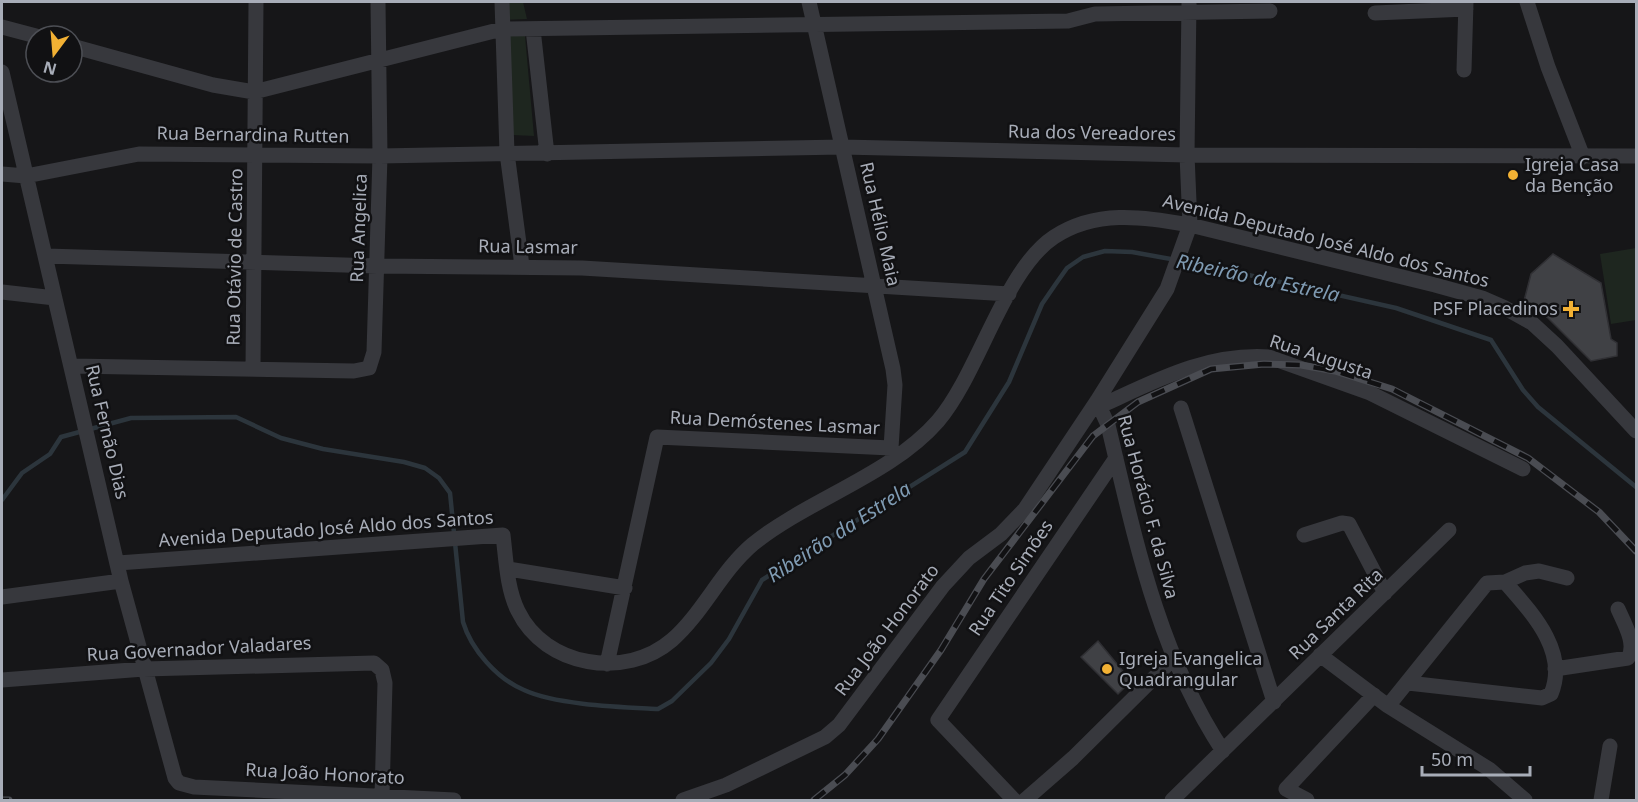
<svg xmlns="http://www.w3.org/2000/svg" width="1638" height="802" viewBox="0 0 1638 802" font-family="'Noto Sans',sans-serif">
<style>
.green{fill:#1e261f}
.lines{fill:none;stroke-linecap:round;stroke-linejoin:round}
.stream{stroke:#2c353c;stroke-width:4.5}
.building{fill:#404145;stroke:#303034;stroke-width:1.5}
.minor{stroke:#37383d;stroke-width:15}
.rail-casing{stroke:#4a4c52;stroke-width:7}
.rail{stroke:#111113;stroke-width:4.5;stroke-dasharray:14;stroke-linecap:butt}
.poi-dot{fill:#f2b134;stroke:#111113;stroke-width:2}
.labels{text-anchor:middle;stroke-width:5;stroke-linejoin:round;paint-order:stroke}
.street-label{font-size:18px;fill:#a8adb8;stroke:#111113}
.poi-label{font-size:18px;fill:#a8adb8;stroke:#111113;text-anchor:start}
.water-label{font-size:20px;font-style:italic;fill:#7f9bb3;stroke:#111113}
</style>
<rect width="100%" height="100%" fill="#161618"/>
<path class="green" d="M 505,2 L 523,2 L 527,19 L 505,20 Z
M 508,36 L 525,36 L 534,136 L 513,135 Z
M 1636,248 L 1636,320 L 1611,324 L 1600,254 Z"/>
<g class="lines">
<path class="stream" d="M 2,500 L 22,473 L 50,454 L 61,437 L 131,418 L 236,417 L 281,438 L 323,449 L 404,462 L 425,468 L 439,478 L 450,493 L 463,622 C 471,649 497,679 524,690 C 556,705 621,707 658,709 L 672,701 L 711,663 L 729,639 L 762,580 L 965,452 L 1009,382 L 1042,304 L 1055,285 L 1067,268 L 1083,257 L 1105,251 L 1132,252 L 1204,265 L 1396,308 L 1491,340 L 1523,390 L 1538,407 L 1636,487"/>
</g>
<path class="building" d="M 1553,254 L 1601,283 L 1611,339 L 1617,343 L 1617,356 L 1591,361 L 1548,318 L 1524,301 L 1531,274 Z
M 1098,641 L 1131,681 L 1118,694 L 1081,657 Z"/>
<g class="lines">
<path class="minor" d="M 502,2 L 507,153 L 522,266
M 809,2 L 893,369 L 895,385 L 891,448 L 894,457
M 1527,2 L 1548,67 L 1583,157
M 1375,13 L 1466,9
M 2,27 L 36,36
M 533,29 L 547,154
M 72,46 L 213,85 L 254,92 L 502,29 L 1068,21 L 1095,14 L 1270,11
M 1464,70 L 1466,2
M 2,72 L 121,581 L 175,778 L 179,783 L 194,787 L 454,800
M 2,174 L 26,176 L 139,154 L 380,156 L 842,147 L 1187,155 L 1636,156
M 46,256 L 377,266 L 582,268 L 1009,294
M 2,292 L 55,298
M 72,366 L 354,371 L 369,368 L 374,352 L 380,156 L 378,2
M 253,369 L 256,2
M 1097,401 L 1107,403 C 1159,379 1209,353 1269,357 L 1370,393 L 1523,469
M 1097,401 L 1108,425 C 1135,538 1158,653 1223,751
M 1181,408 L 1274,702
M 1304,535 L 1342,523 L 1349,524 L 1385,593
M 118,563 L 503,535 C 506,560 507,589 518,611 C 545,667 626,680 672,640 C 703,613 721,571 753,544 C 809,499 891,475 938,421 C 979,373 1004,270 1054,237 C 1097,209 1142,217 1190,225 L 1435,285 L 1482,298 L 1505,308 L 1532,323 L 1557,346 L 1636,431
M 508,569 L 625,588
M 2,597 L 121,581
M 1320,655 L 1388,706 L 1489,769 L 1525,800
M 607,664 L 657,437 L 891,448
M 1555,669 L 1628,658 C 1637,644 1624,623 1618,609
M 2,680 L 144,669 L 374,663 L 382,670 L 385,683 L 382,796
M 1408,683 L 1542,698 L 1551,694 C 1569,651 1531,612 1505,582
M 1388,706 L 1487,583 L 1505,582 L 1525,573 L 1539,571 L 1567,578
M 683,800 L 726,785 L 825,737 L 839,725 L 943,586 L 969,558 L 1001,534 L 1025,509 L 1097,401 L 1167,289 L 1190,225 L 1187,155 L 1189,2
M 1014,800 L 938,720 L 1116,458
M 1025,800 L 1073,758 L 1174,658
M 1172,800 L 1449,530
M 1307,800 L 1286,789 L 1374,695
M 1601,800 L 1610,746"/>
<defs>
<path id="rail" d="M 2,800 L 9,800
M 814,800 L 845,775 L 878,739 L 941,650 L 984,579 L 1093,436 L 1138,402 L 1211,369 L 1264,364 L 1301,365 L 1335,371 L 1392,389 L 1528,458 L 1599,512 L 1636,551"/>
</defs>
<use href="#rail" class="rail-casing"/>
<use href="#rail" class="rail"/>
</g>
<g class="poi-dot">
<circle cx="1513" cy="175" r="6"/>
<path d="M1568 300h6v6h6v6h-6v6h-6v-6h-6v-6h6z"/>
<circle cx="1107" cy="669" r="6"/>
</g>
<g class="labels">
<g class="street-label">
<text transform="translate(1092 133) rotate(1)" y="6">Rua dos Vereadores</text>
<text transform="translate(253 135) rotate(1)" y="6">Rua Bernardina Rutten</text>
<text transform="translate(880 224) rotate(77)" y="6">Rua Hélio Maia</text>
<text transform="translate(359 228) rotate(-88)" y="6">Rua Angelica</text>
<text transform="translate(1326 241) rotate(14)" y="6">Avenida Deputado José Aldo dos Santos</text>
<text transform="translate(528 247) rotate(1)" y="6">Rua Lasmar</text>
<text transform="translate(235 257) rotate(-89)" y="6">Rua Otávio de Castro</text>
<text transform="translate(1321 357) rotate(18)" y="6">Rua Augusta</text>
<text transform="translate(775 423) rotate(3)" y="6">Rua Demóstenes Lasmar</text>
<text transform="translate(107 432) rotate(77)" y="6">Rua Fernão Dias</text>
<text transform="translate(1148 507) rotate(75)" y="6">Rua Horácio F. da Silva</text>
<text transform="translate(326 529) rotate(-4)" y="6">Avenida Deputado José Aldo dos Santos</text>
<text transform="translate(1011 578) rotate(-56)" y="6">Rua Tito Simões</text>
<text transform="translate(1336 614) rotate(-44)" y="6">Rua Santa Rita</text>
<text transform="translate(887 630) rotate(-53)" y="6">Rua João Honorato</text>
<text transform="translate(199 649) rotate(-3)" y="6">Rua Governador Valadares</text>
<text transform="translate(325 774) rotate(3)" y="6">Rua João Honorato</text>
</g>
<g class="poi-label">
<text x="1525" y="171">Igreja Casa<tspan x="1525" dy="21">da Benção</tspan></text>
<text x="1558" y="315" text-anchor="end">PSF Placedinos</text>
<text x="1119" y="665">Igreja Evangelica<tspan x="1119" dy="21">Quadrangular</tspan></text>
</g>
<g class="water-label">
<text transform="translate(1258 278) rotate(12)" y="7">Ribeirão da Estrela</text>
<text transform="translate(839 532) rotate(-33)" y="7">Ribeirão da Estrela</text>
</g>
</g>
<rect width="1638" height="802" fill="none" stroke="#a8adb8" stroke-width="6"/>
<g transform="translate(54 54) rotate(196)"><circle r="28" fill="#111113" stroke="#4d4f55" stroke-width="1.5"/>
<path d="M0-4.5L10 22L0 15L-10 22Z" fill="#f2b134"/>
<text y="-9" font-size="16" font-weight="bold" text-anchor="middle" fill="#a8adb8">N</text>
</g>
<path d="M1422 766v9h108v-9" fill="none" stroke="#a8adb8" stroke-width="3"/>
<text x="1431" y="766" font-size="18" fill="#a8adb8" stroke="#111113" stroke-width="4.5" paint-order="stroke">50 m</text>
</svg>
